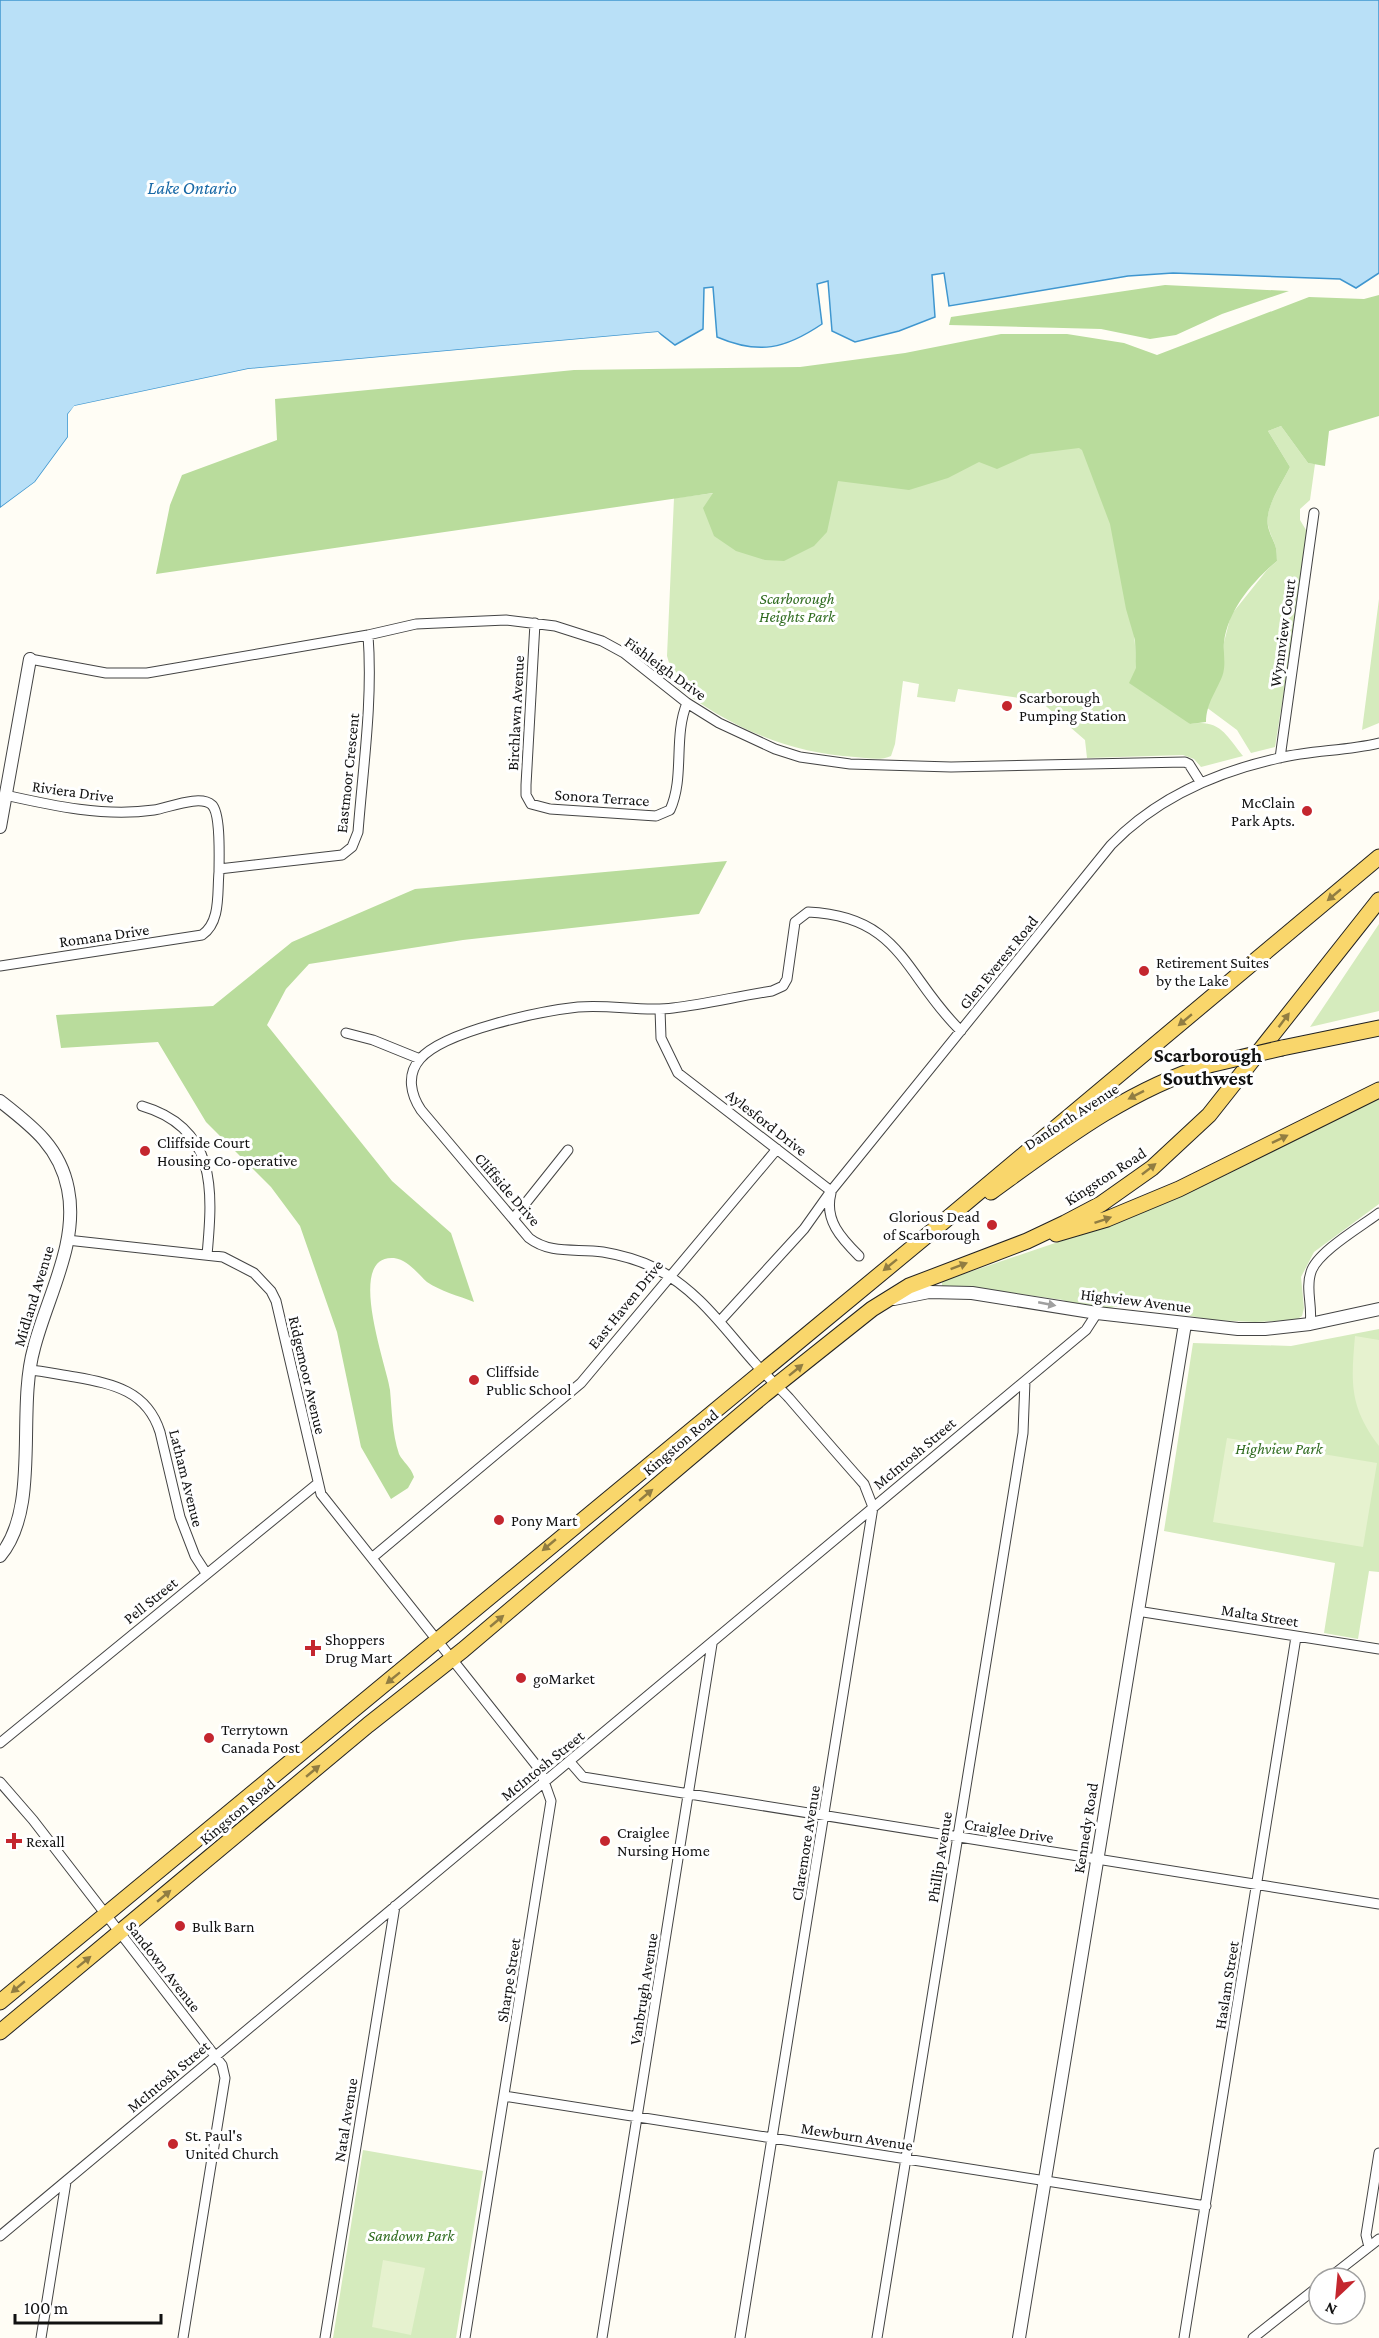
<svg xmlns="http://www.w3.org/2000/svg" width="1379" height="2338" viewBox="0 0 1379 2338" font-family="'Crimson Pro',serif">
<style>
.green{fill:#d5ebbd}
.forest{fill:#b9dc9c}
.pitch{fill:#e6f2cf}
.water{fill:#b9e0f7;stroke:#3f96cf;stroke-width:1.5}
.pier{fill:#fffdf5}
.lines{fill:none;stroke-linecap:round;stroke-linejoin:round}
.minor-casing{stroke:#444;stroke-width:11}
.tertiary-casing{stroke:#444;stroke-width:14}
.primary-casing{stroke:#222;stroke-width:17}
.minor{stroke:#fff;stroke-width:9}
.tertiary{stroke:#fff;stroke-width:12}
.primary{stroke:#f9d66b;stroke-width:15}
.primary-bridge-casing{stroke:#222;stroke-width:17;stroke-linecap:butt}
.primary-bridge{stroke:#f9d66b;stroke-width:15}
.oneway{fill:#917d42}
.oneway2{fill:#a0a0a0}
.poi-dot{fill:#c4262e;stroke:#fff;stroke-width:2}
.labels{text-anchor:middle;stroke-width:6;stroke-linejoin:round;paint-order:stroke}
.park-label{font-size:16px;font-style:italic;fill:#2f6b1f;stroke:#fff}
.street-label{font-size:16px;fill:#111;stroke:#fff}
.poi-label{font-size:16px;fill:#111;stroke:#fff;text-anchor:start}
.water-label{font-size:18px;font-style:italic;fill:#1768a6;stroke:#fff}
.quarter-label{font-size:20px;font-weight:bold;fill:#111;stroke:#fff}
</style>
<rect width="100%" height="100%" fill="#fffdf5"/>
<path class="green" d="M 1281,426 L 1308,463 L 1315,464 L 1310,500 L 1300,509 L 1300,520 L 1309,535 L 1275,747 L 1251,753 L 1237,730 L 1206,707 L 1223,673 L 1224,642 L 1231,615 L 1267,570 L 1277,561 C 1277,543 1274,545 1269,529 C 1262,510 1282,484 1290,467 L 1268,431 Z
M 1122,443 L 1136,661 L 1190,724 C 1220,719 1226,735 1243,756 L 1201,767 L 1194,759 L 1183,755 L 1087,758 L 1085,740 L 1040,701 L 958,689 L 955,702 L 917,697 L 919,684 L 903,681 L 895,744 L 891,756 C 881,761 866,758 855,757 C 786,753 725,725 671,682 L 673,676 L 667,656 L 674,498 L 1031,454 L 1047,445 Z
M 1379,599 L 1379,723 L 1362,730 Z
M 1379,924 L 1379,1011 L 1310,1027 Z
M 1379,1097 L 1379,1204 L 1314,1252 L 1301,1277 L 1304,1308 L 1302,1316 L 1296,1320 L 1255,1322 L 1214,1320 L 1123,1305 L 1102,1310 L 1073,1305 L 1063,1300 L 969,1287 L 942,1287 L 942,1282 L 946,1280 L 1123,1220 Z
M 1379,1329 L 1379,1572 L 1369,1571 L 1358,1639 L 1324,1633 L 1335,1563 L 1164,1531 L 1193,1343 L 1291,1346 Z
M 363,2150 L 483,2171 L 456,2338 L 333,2338 Z"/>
<path class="forest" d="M 1165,285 L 1289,291 L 1222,314 L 1176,335 L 1150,339 L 1101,329 L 949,325 L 951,317 Z
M 1379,295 L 1379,416 L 1329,431 L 1325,466 L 1308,463 L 1281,426 L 1268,431 L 1290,467 C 1282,484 1262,510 1269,530 C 1274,545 1277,543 1277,561 C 1253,581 1228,610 1224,642 C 1223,653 1226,663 1223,674 C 1217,691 1206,703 1206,722 L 1190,724 L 1129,683 L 1136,668 L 1135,640 L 1126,609 L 1110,524 L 1082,450 L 1079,448 L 1031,454 L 997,469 L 979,462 L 948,478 L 909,490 L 838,481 L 827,532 L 814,546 L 784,561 L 765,560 L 736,551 L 714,536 L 703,508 L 713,493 L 156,574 L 170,505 L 182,475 L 277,440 L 275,399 L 574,370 L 800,367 L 905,353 L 1001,334 L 1067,334 L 1124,343 L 1157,355 L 1309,297 L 1364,299 Z
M 727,861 L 699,914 L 463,940 L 309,964 L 286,989 L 267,1025 L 392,1181 L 451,1233 L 474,1302 C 459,1296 440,1291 427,1282 C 417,1273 408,1260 394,1258 C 344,1254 388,1369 390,1390 C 392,1411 392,1433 399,1454 C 403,1462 411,1467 414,1477 L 408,1488 L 391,1499 L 361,1447 L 337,1332 L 300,1226 L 271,1187 L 206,1122 L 158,1042 L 61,1048 L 56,1015 L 213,1006 L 292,942 L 415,889 Z"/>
<path class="pitch" d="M 1355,1336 L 1379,1340 L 1379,1446 C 1349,1406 1351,1383 1355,1336 Z
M 1227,1438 L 1377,1463 L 1363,1547 L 1213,1522 Z
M 383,2260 L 425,2268 L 411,2335 L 372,2327 Z"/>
<path class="water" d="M 0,0 L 1379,0 L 1379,273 L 1356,288 L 1340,279 L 1173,273 L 1128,276 L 949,306 L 944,273 L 932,275 L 935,317 L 899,331 L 855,342 L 832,331 L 828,281 L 817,284 L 822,324 C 785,349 759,355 717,337 L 713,287 L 704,288 L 703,329 L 675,345 L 658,332 L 248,369 L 75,406 L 68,414 L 68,437 L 35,482 L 0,508 Z"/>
<path class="pier" d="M 658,332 L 667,343 L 657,335 L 248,372 L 76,409 L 71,415 L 71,438 L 38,484 L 0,511 L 0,508 L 35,482 L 68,437 L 68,414 L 74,406 L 248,369 Z"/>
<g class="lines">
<defs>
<path id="minor" d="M 535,623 L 526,785 L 526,795 L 531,804 L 550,809 L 656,816 L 670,810 C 685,777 673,737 687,703
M 30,659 L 106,673 L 147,673 L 368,635 L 416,624 L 506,620 L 555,626 L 602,641 L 624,653 L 687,703 L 719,723 L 775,749 L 800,757 L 850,764 L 951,767 L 1185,762 L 1189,764 L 1201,783
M 1280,758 L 1314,513
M 219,869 L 342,855 L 352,847 L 358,832 C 363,767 373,700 368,635
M 0,966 L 202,935 C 221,922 217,893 219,872 C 219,859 221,814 212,805 C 200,794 168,808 154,810 C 104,817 54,806 5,795
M 660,1009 L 661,1038 L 678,1073 L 831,1191
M 346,1033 L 373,1040 L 420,1059
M 142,1106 C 217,1128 213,1190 207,1255
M 831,1193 C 824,1220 841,1238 859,1256
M 513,1219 L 568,1150
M 67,1240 L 223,1257 L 254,1273 L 271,1291 L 276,1301 L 321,1494 L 540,1770 L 551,1801 L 465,2338
M 720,1321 L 804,1229 L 831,1191 L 1111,845 C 1156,798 1216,772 1279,758 C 1312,750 1346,751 1379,743
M 1310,1324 C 1313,1306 1305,1289 1311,1272 C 1317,1252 1362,1226 1379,1213
M 29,1370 C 44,1371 60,1375 75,1377 C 114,1384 147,1391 160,1432 L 180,1517 L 195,1556 L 206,1573
M 373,1557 L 581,1383 L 777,1149
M 1137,1611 L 1379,1649
M 0,1743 L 317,1484
M 570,1762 L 583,1777 L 1379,1904
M 0,1782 L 33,1820 L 222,2065 L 225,2078 L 183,2338
M 504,2096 L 1206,2206
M 0,2236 L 1086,1330 L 1097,1313
M 1369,2247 L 1366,2235 L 1379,2153
M 1329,2278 L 1379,2239
M 41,2338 L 66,2182
M 325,2338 L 395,1906
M 602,2338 L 712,1644
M 740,2338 L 873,1507 L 864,1484 C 839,1456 814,1427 789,1398 C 778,1386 765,1375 754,1362 C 723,1327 698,1290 655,1268 C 639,1260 621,1255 603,1252 C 577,1248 551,1255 529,1238 L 421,1110 C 411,1095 406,1075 420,1059 C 444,1031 541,1011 578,1007 C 610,1004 642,1012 673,1008 C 706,1004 739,996 772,991 L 783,986 L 787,979 L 795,922 L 808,912 C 902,916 905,977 961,1031
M 877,2338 L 1023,1433 L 1025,1381
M 1184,2338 L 1296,1637
M 1253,2338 L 1319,2286"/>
<path id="tertiary" d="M 0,827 L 30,659
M 0,1101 C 32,1126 60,1147 68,1189 C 79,1243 47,1297 34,1348 C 16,1412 41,1507 0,1556
M 894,1299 L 929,1292 L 972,1293 L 1097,1313 L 1238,1329 L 1265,1329 L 1310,1324 L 1379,1309
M 1019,2338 L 1185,1324"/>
<path id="primary" d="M 1282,1048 L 1379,1028
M 991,1192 C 1060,1142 1127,1090 1209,1065
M 1056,1234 L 1107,1219 L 1179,1189 L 1379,1090
M 0,2002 L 936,1228 L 1379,857
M 0,2032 L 368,1725 L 463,1650 L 764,1395 L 872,1309 L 909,1286 L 1027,1241 L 1065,1223 L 1101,1204 L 1152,1168 L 1209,1115 L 1379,900"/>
</defs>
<use href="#minor" class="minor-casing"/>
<use href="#tertiary" class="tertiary-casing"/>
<use href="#primary" class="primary-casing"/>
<use href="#minor" class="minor"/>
<use href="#tertiary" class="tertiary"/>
<use href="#primary" class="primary"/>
<defs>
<path id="primary-bridge" d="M 1209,1065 L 1282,1048"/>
</defs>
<use href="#primary-bridge" class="primary-bridge-casing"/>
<use href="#primary-bridge" class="primary-bridge"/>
</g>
<defs><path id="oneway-solid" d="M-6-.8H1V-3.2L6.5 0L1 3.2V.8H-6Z" transform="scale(1.5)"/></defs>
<g class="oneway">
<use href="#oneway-solid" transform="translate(1334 895) rotate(140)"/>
<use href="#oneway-solid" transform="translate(1185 1020) rotate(140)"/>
<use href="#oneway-solid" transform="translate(1284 1020) rotate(-53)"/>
<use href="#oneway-solid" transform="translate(1136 1095) rotate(153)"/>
<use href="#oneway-solid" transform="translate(1280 1139) rotate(-26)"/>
<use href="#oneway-solid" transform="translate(1149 1169) rotate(-38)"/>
<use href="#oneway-solid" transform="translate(1103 1220) rotate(-19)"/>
<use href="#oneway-solid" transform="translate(890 1265) rotate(141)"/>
<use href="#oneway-solid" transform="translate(959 1266) rotate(-21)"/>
<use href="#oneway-solid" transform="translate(796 1370) rotate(-39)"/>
<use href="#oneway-solid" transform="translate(646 1495) rotate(-40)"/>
<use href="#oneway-solid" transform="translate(549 1545) rotate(140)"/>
<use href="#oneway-solid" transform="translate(497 1621) rotate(-40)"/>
<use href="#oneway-solid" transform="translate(393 1678) rotate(141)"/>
<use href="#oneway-solid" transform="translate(313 1771) rotate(-40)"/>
<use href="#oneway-solid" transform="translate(164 1896) rotate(-40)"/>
<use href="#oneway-solid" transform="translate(84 1962) rotate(-39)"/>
<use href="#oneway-solid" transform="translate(18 1987) rotate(140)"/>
</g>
<use class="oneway2" href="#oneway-solid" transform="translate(1047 1304) rotate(11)"/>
<g class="poi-dot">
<circle cx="1007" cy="706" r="6"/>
<circle cx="1307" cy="811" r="6"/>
<circle cx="1144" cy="971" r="6"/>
<circle cx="145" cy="1151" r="6"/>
<circle cx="992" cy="1225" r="6"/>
<circle cx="474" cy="1380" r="6"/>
<circle cx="499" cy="1520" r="6"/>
<path d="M310 1639h6v6h6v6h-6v6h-6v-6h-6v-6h6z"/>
<circle cx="521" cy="1678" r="6"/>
<circle cx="209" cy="1738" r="6"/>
<path d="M11 1832h6v6h6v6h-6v6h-6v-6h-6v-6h6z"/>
<circle cx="605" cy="1841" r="6"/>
<circle cx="180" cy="1926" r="6"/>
<circle cx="173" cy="2144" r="6"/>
</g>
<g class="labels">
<g class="park-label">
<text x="797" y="604">Scarborough<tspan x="797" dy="18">Heights Park</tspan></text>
<text x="1279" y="1454">Highview Park</text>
<text x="411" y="2241">Sandown Park</text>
</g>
<g class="street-label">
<text transform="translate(1282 633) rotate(-82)" y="6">Wynnview Court</text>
<text transform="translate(666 668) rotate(36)" y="6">Fishleigh Drive</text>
<text transform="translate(515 713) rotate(-87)" y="6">Birchlawn Avenue</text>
<text transform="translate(347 773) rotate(-84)" y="6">Eastmoor Crescent</text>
<text transform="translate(73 791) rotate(8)" y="6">Riviera Drive</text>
<text transform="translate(602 797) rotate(4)" y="6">Sonora Terrace</text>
<text transform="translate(104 935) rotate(-8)" y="6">Romana Drive</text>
<text transform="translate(998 962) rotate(-51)" y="6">Glen Everest Road</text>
<text transform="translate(1071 1116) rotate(-33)" y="6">Danforth Avenue</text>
<text transform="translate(767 1122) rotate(38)" y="6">Aylesford Drive</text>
<text transform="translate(1105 1176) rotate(-33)" y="6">Kingston Road</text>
<text transform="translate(508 1189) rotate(49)" y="6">Cliffside Drive</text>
<text transform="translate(33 1296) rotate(-73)" y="6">Midland Avenue</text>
<text transform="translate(1136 1300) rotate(7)" y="6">Highview Avenue</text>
<text transform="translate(625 1304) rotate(-51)" y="6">East Haven Drive</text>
<text transform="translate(308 1375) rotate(77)" y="6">Ridgemoor Avenue</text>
<text transform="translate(680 1442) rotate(-40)" y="6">Kingston Road</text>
<text transform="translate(914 1453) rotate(-40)" y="6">McIntosh Street</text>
<text transform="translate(187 1478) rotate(76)" y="6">Latham Avenue</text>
<text transform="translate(150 1600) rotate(-39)" y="6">Pell Street</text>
<text transform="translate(1260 1615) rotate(9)" y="6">Malta Street</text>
<text transform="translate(542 1765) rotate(-39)" y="6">McIntosh Street</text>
<text transform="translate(237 1811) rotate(-40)" y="6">Kingston Road</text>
<text transform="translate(1085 1828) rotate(-81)" y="6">Kennedy Road</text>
<text transform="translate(1009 1830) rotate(9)" y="6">Craiglee Drive</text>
<text transform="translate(805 1843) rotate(-81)" y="6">Claremore Avenue</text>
<text transform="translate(939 1857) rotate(-81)" y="6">Phillip Avenue</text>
<text transform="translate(164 1966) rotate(52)" y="6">Sandown Avenue</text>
<text transform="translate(508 1980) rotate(-81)" y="6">Sharpe Street</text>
<text transform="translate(1226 1985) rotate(-81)" y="6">Haslam Street</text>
<text transform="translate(643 1989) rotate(-81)" y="6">Vanbrugh Avenue</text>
<text transform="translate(168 2076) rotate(-40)" y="6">McIntosh Street</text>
<text transform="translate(345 2120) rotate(-81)" y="6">Natal Avenue</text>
<text transform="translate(857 2136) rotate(9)" y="6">Mewburn Avenue</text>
</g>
<g class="poi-label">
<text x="1019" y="703">Scarborough<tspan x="1019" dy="18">Pumping Station</tspan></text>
<text x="1295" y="808" text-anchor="end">McClain<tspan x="1295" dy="18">Park Apts.</tspan></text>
<text x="1156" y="968">Retirement Suites<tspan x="1156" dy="18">by the Lake</tspan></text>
<text x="157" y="1148">Cliffside Court<tspan x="157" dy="18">Housing Co-operative</tspan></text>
<text x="980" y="1222" text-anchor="end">Glorious Dead<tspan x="980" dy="18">of Scarborough</tspan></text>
<text x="486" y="1377">Cliffside<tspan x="486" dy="18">Public School</tspan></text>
<text x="511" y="1526">Pony Mart</text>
<text x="325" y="1645">Shoppers<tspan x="325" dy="18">Drug Mart</tspan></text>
<text x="533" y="1684">goMarket</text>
<text x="221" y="1735">Terrytown<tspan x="221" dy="18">Canada Post</tspan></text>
<text x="617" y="1838">Craiglee<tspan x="617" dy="18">Nursing Home</tspan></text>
<text x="26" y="1847">Rexall</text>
<text x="192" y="1932">Bulk Barn</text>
<text x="185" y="2141">St. Paul's<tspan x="185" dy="18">United Church</tspan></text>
</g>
<g class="water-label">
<text x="192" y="194">Lake Ontario</text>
</g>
<g class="quarter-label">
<text x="1208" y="1062">Scarborough<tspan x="1208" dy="23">Southwest</tspan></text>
</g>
</g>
<g transform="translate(1337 2296) rotate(206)"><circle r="28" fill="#ffffff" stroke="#a0a0a0" stroke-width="1.5"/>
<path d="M0-4.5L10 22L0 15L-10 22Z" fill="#c4262e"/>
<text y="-9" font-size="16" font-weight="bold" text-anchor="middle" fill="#111111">N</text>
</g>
<path d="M15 2314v9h146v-9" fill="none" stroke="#111111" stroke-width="3"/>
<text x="24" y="2314" font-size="18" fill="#111111" stroke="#ffffff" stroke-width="4.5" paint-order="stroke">100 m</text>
</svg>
